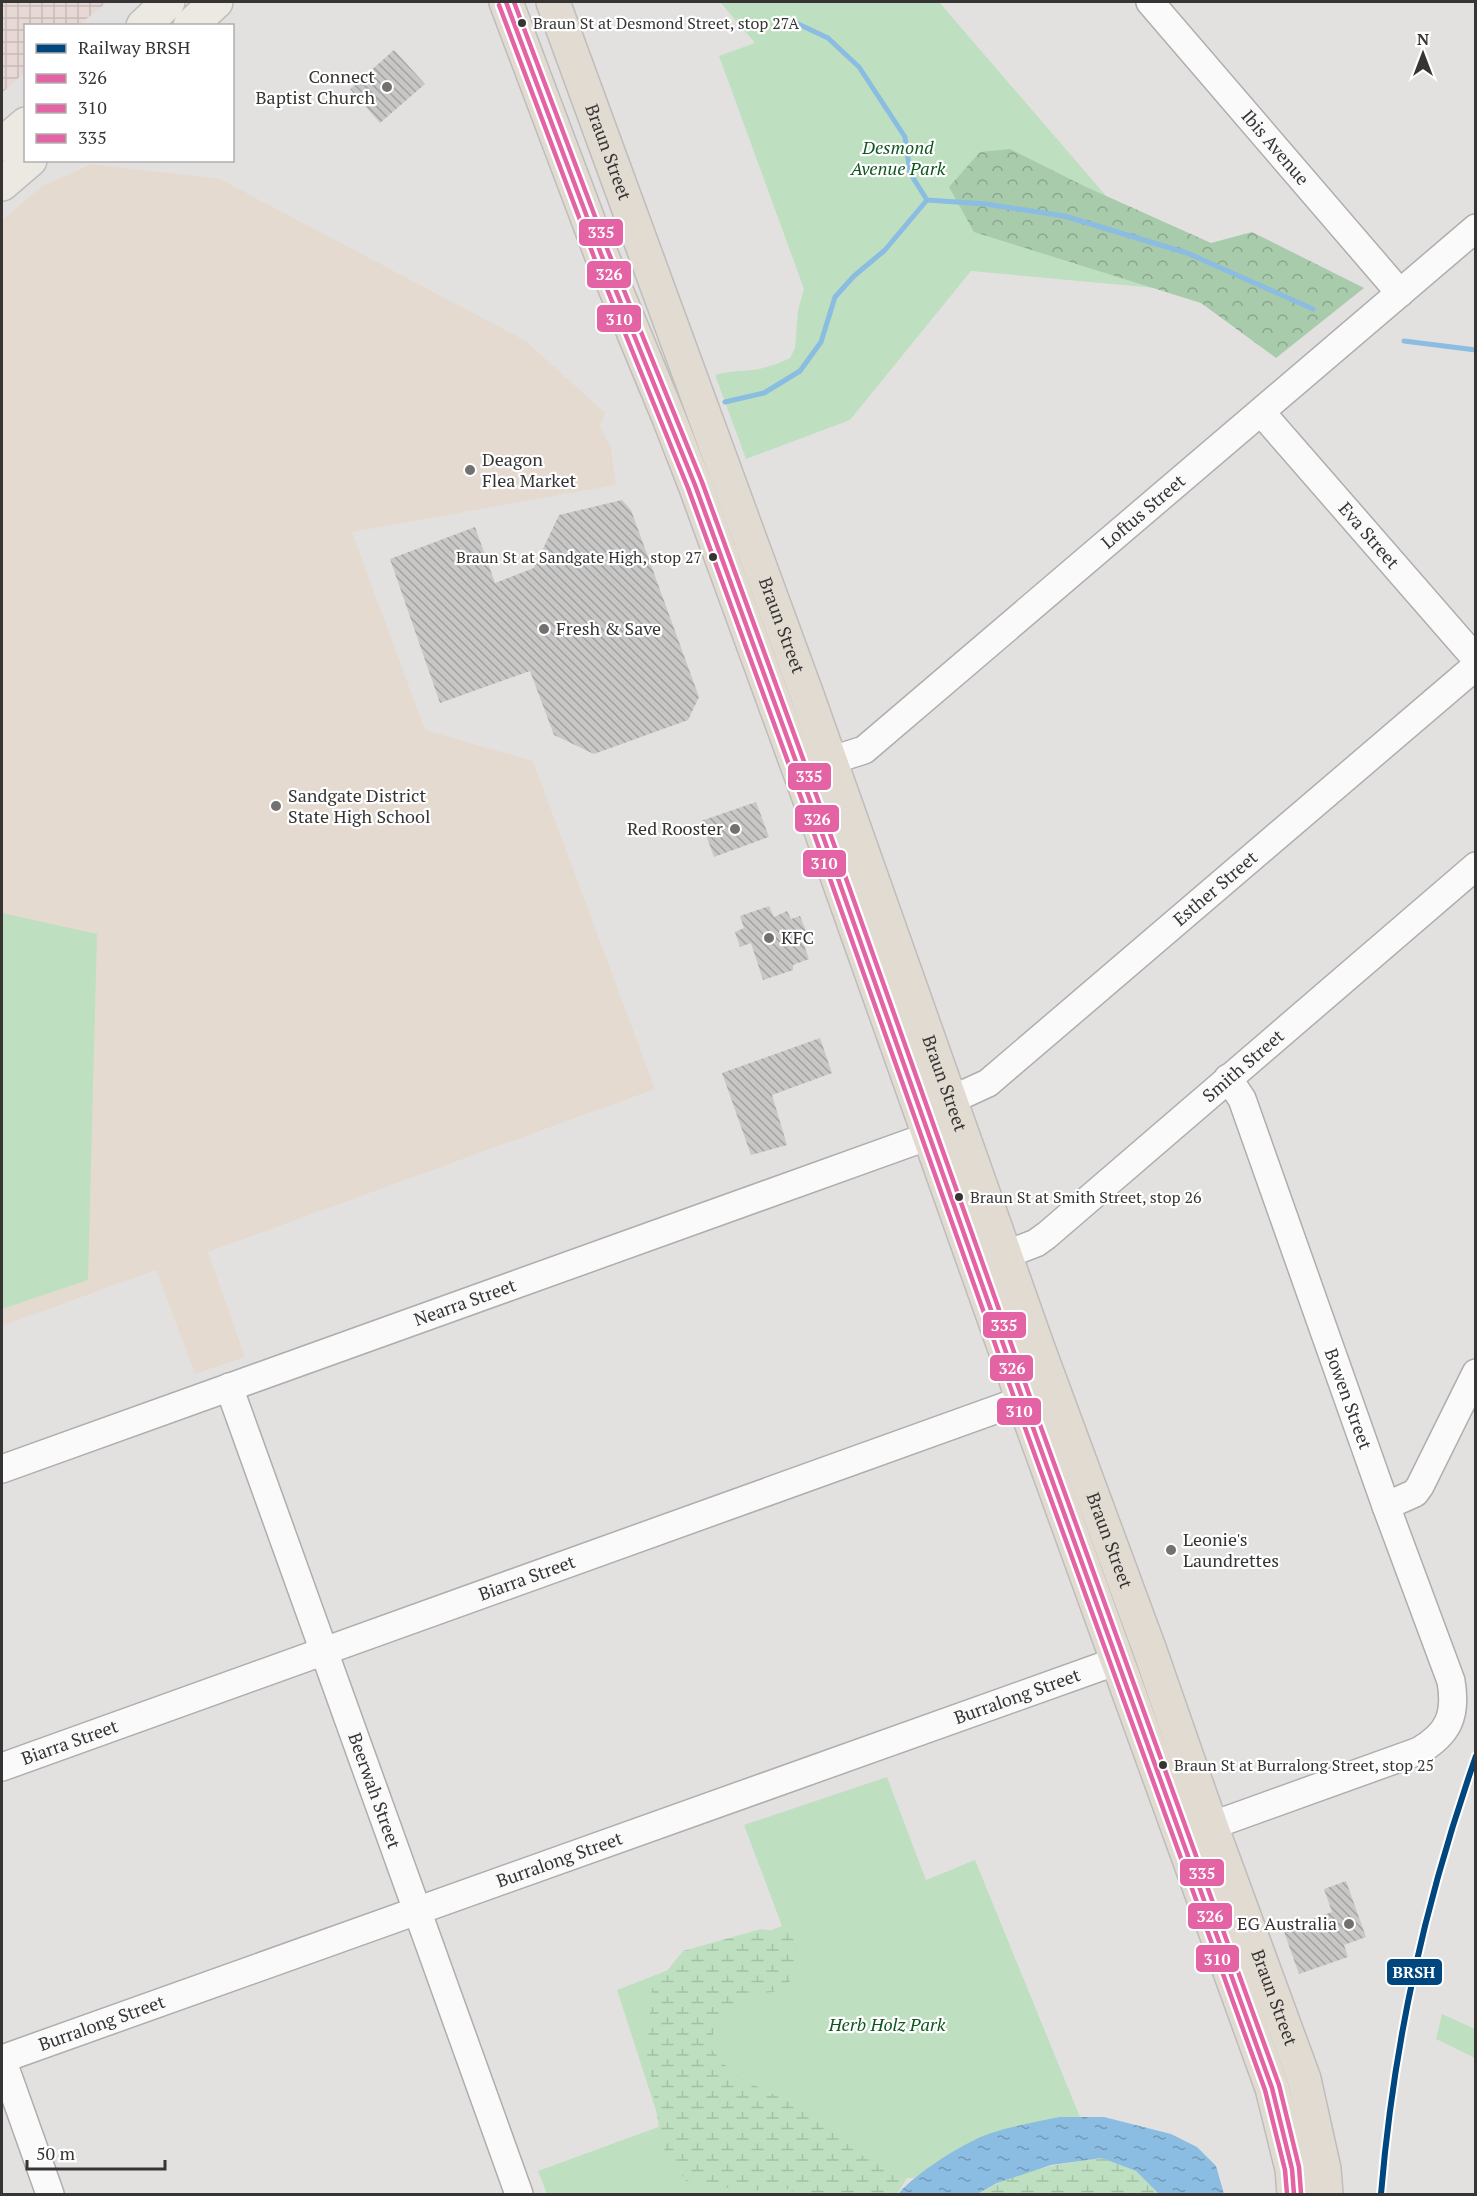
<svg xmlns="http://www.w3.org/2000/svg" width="1477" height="2196" viewBox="0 0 1477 2196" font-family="'PT Serif',serif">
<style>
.industrial{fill:url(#industrial-grid)}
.education{fill:#e5dad0}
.green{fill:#bee0c0}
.forest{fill:url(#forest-crowns)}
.wetland{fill:url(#wetland-marsh)}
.water{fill:url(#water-ripples)}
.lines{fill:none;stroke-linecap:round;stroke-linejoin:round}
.stream{stroke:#8bbce1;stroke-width:5}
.building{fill:url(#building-back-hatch)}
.minor-casing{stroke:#afadad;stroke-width:30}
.major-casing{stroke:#bdbdbc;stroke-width:36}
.highway-casing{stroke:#bdbdbc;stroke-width:36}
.minor{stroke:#fbfafa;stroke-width:27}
.major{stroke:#ece8e2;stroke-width:33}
.highway{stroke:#e2dbd2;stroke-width:33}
.bus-1-casing{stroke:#fff;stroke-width:9}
.bus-2-casing{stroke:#fff;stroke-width:9}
.bus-3-casing{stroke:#fff;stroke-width:9}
.bus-1{stroke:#e463a4;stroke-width:4.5}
.bus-2{stroke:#e463a4;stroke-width:4.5}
.bus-3{stroke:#e463a4;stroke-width:4.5}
.rail-1-casing{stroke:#fff;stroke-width:10}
.rail-1{stroke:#00467f;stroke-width:6}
.bus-dot{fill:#363534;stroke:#fff;stroke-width:2}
.poi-dot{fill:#737170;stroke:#fff;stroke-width:2}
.labels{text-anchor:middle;stroke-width:4.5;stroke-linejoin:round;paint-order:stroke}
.bus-label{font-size:16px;fill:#363534;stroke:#fff;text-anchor:start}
.poi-label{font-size:18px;fill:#363534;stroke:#fff;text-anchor:start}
.street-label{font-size:18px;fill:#363534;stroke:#fff}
.park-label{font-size:18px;font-style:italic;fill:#0f5620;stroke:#fff}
.line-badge{stroke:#fff;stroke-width:2}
.badge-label{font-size:16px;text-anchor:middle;font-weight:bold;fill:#fff}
</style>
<defs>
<pattern id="industrial-grid" width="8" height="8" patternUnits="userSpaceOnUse" patternTransform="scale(1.5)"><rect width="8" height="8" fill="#e7d8d5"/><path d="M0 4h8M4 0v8" fill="none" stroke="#c7bab7"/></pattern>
<pattern id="forest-crowns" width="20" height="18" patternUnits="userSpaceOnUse" patternTransform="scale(1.5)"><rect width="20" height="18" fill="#a8cbab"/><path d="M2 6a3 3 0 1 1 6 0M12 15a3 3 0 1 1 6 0" fill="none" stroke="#8aa68c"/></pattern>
<pattern id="wetland-marsh" width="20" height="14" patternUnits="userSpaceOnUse" patternTransform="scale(1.5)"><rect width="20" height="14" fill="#bee0c0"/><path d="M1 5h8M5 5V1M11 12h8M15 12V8" fill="none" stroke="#a4c1a6"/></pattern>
<pattern id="water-ripples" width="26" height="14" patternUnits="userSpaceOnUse" patternTransform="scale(1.5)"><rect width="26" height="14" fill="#8bbce1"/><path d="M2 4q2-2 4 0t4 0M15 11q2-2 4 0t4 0" fill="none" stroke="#729ab7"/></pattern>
<pattern id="building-back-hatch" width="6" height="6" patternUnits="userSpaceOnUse" patternTransform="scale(1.5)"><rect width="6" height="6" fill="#c8c7c6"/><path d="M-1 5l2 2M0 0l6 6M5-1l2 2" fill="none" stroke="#a3a2a2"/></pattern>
</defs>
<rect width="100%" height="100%" fill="#e3e1e0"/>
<path class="industrial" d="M 2,2 L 107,2 L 79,25 L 26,26 L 25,72 L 2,93 Z"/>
<path class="education" d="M 92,164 L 220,179 L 526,341 L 605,413 L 600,427 L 611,447 L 616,485 L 352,532 L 425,730 L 533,761 L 655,1089 L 208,1252 L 245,1357 L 195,1374 L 156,1270 L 2,1326 L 2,220 L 42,186 Z"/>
<path class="green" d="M 720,2 L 939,2 L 1188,291 L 971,271 L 850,420 L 746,459 L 715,375 C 729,370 744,372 758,369 C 769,367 780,363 790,358 L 795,348 L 798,310 L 804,289 L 719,56 L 755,43 Z
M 2,913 L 97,934 L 88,1280 L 2,1309 Z
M 887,1777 L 926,1880 L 975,1860 L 1080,2117 L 1059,2117 L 988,2134 L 915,2178 L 907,2178 L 853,2194 L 547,2194 L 538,2171 L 661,2126 L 617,1990 L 782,1926 L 744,1825 Z
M 1442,2014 L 1475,2029 L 1475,2058 L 1436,2039 Z"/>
<path class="forest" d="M 1010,149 L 1084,186 L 1211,243 L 1252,232 L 1364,288 L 1276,358 L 1201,303 L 974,232 L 949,187 L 980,152 Z"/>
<path class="wetland" d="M 761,1929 L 790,1933 L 797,1946 L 796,1972 L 784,1990 L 753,1995 L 729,2009 L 714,2024 L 712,2050 L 734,2075 L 817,2116 L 857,2153 L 907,2178 L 897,2194 L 799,2194 L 785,2188 L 747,2191 L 686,2181 L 662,2146 L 647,2053 L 652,1989 L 683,1951 Z
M 1103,2158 L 1136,2171 L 1159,2194 L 977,2194 C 1019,2170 1056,2164 1103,2158 Z"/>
<path class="water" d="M 1059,2117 L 1104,2117 L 1171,2134 L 1197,2147 L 1216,2166 L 1224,2194 L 1159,2194 L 1136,2171 L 1102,2158 L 1051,2165 L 997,2183 L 977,2194 L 898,2194 C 916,2173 964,2142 991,2133 C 1013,2126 1036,2122 1059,2117 Z"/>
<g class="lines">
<path class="stream" d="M 796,23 L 828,38 L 859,67 L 905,137 L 910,173 L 927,200 L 986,204 L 1064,216 L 1187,253 L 1313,309
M 1404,341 L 1476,350
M 725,402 L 764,393 L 800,371 L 821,342 L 835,297 L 854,276 L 885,250 L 927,200"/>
</g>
<path class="building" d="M 394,50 L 425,84 L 380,123 L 350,89 Z
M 622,500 L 631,510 L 699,697 L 688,720 L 594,754 L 554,735 L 530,671 L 440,703 L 390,559 L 475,527 L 495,583 L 534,568 L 559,515 Z
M 756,802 L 769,837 L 714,857 L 701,821 Z
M 769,906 L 774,917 L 787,911 L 791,919 L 800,916 L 806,931 L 800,934 L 809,959 L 793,965 L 793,970 L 763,980 L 751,943 L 740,947 L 735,932 L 744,928 L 740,916 Z
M 820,1038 L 832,1073 L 772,1095 L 787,1145 L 751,1155 L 722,1073 Z
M 1346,1881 L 1366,1937 L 1344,1945 L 1348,1957 L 1299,1974 L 1283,1929 L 1332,1912 L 1324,1889 Z"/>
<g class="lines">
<defs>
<g id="minor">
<path id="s1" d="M 1150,2 L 1400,293"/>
<path id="s2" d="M 1261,412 L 1476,659"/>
<path id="s3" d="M 811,759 L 829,761 L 864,750 L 1476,228"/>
<path id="s4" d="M 951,1100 L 988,1083 L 1476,666"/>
<path id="s5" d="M 1005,1255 L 1036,1243 L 1047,1235 L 1476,866"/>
<path id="s6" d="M 229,1387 L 519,2194"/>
<path id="s7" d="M 2,1469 L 929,1136"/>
<path d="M 1386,1506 L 1415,1493 L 1420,1486 L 1476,1373"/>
<path id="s8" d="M 2,1767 L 1042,1393"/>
<path d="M 1194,1832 L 1419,1751 C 1448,1734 1457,1716 1451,1681 L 1386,1506 L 1242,1099 L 1228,1078"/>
<path id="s9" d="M 2,2059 L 1117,1661"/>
<path d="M 2,2059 L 50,2194"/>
</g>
<path id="major" d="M 143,26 L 168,2
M 190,26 L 216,2
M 2,144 L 26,124
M 2,184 L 30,160"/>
<g id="highway">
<path d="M 506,2 L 601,254 L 669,418 L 695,485 L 814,811 L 1023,1400 L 1272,2088 L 1292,2169 L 1294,2194"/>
<path id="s10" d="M 553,2 L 807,695 L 1038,1348 L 1149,1648 L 1211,1826 L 1304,2079 L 1324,2169 L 1326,2194"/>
</g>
</defs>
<use href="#minor" class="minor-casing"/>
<use href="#major" class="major-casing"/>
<use href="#highway" class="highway-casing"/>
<use href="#minor" class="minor"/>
<use href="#major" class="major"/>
<use href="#highway" class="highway"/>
<defs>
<path id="bus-1" d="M 506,2 L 601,254 L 695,485 L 814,811 L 1023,1400 L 1272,2088 L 1292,2169 L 1294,2194"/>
<path id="bus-2" d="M 499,5 L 594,257 L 688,488 L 807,814 L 1016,1403 L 1265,2090 L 1285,2170 L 1287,2194"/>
<path id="bus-3" d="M 514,2 L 608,251 L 702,482 L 821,808 L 1030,1397 L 1279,2085 L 1299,2167 L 1301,2193"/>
</defs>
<use href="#bus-1" class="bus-1-casing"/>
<use href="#bus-2" class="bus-2-casing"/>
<use href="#bus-3" class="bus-3-casing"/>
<use href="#bus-1" class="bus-1"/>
<use href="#bus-2" class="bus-2"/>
<use href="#bus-3" class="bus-3"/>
<defs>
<path id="rail-1" d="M 1381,2194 C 1394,2040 1425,1902 1476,1756"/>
</defs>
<use href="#rail-1" class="rail-1-casing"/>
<use href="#rail-1" class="rail-1"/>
</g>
<g class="bus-dot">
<circle cx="522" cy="23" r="5"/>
<circle cx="713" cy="557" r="5"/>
<circle cx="959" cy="1197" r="5"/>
<circle cx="1163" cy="1765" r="5"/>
</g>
<g class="poi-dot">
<circle cx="387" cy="87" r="6"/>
<circle cx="470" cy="470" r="6"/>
<circle cx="544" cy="629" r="6"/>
<circle cx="276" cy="806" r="6"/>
<circle cx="735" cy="829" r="6"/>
<circle cx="769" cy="938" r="6"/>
<circle cx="1171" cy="1550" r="6"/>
<circle cx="1349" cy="1924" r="6"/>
</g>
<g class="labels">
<g class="bus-label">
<text x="533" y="29">Braun St at Desmond Street, stop 27A</text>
<text x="702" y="563" text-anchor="end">Braun St at Sandgate High, stop 27</text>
<text x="970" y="1203">Braun St at Smith Street, stop 26</text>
<text x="1174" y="1771">Braun St at Burralong Street, stop 25</text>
</g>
<g class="poi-label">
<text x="375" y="83" text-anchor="end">Connect<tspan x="375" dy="21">Baptist Church</tspan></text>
<text x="482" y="466">Deagon<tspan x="482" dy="21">Flea Market</tspan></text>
<text x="556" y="635">Fresh &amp; Save</text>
<text x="288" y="802">Sandgate District<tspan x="288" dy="21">State High School</tspan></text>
<text x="723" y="835" text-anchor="end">Red Rooster</text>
<text x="781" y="944">KFC</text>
<text x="1183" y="1546">Leonie's<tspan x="1183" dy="21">Laundrettes</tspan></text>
<text x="1337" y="1930" text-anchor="end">EG Australia</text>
</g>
<g class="street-label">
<text dy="6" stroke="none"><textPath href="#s1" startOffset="192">Ibis Avenue</textPath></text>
<text dy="6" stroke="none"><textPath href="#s10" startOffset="160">Braun Street</textPath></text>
<text dy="6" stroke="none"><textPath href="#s3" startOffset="422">Loftus Street</textPath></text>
<text dy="6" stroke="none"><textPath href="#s2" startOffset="164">Eva Street</textPath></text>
<text dy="6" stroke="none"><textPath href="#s10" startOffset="664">Braun Street</textPath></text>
<text dy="6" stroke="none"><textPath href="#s4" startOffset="340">Esther Street</textPath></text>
<text dy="6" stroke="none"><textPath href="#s5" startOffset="306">Smith Street</textPath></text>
<text dy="6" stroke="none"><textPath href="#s10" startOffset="1150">Braun Street</textPath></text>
<text dy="6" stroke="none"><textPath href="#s7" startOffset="492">Nearra Street</textPath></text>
<text transform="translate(1348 1399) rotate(70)" y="6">Bowen Street</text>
<text dy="6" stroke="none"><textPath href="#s10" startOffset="1636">Braun Street</textPath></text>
<text dy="6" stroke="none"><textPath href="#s8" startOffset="558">Biarra Street</textPath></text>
<text dy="6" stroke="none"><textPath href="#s9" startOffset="1078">Burralong Street</textPath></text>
<text dy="6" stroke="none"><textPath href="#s8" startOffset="72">Biarra Street</textPath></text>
<text dy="6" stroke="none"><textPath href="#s6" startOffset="429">Beerwah Street</textPath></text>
<text dy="6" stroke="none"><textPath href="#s9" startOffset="592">Burralong Street</textPath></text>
<text dy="6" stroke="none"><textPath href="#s10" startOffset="2122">Braun Street</textPath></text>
<text dy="6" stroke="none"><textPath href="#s9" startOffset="106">Burralong Street</textPath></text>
</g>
<g class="park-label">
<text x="898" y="154">Desmond<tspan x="898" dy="21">Avenue Park</tspan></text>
<text x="887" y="2031">Herb Holz Park</text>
</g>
</g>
<g class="line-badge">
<rect x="578" y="218" width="46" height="29" rx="6" fill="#e463a4"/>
<rect x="586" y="260" width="46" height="29" rx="6" fill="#e463a4"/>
<rect x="596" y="304" width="46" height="29" rx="6" fill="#e463a4"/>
<rect x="787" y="762" width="45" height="29" rx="6" fill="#e463a4"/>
<rect x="794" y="804" width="46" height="29" rx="6" fill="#e463a4"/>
<rect x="802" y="849" width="45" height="29" rx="6" fill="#e463a4"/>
<rect x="982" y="1311" width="45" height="28" rx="6" fill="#e463a4"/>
<rect x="989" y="1354" width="45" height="28" rx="6" fill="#e463a4"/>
<rect x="996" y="1397" width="46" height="29" rx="6" fill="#e463a4"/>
<rect x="1179" y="1858" width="46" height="29" rx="6" fill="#e463a4"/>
<rect x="1187" y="1902" width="46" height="28" rx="6" fill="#e463a4"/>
<rect x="1195" y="1944" width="45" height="29" rx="6" fill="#e463a4"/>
<rect x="1386" y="1958" width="57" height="28" rx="6" fill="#00467f"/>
</g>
<g class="badge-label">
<text x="601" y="238">335</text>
<text x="609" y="280">326</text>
<text x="619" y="325">310</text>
<text x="809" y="782">335</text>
<text x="817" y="825">326</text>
<text x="824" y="869">310</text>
<text x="1004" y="1331">335</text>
<text x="1012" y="1374">326</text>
<text x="1019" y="1417">310</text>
<text x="1202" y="1879">335</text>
<text x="1210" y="1922">326</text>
<text x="1217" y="1965">310</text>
<text x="1414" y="1978">BRSH</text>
</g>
<rect width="1477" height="2196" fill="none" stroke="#363534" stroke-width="6"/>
<rect x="24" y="24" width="210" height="138" fill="#ffffff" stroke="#afaeae" stroke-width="1.5"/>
<rect x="36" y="44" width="30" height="9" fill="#00467f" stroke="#afaeae" stroke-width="1.5"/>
<text x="78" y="54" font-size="18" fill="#363534">Railway BRSH</text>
<rect x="36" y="74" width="30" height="9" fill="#e463a4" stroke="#afaeae" stroke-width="1.5"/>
<text x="78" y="84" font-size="18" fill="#363534">326</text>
<rect x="36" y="104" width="30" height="9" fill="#e463a4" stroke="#afaeae" stroke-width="1.5"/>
<text x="78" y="114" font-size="18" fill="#363534">310</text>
<rect x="36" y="134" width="30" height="9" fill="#e463a4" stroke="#afaeae" stroke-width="1.5"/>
<text x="78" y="144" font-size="18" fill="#363534">335</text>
<g transform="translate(1423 54)" stroke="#ffffff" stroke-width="4.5" paint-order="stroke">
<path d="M0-4.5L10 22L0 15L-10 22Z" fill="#363534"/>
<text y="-9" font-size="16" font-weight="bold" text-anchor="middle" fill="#363534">N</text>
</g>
<path d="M27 2160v9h138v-9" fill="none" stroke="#363534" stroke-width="3"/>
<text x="36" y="2160" font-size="18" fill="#363534" stroke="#ffffff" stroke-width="4.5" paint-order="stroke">50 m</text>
</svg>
